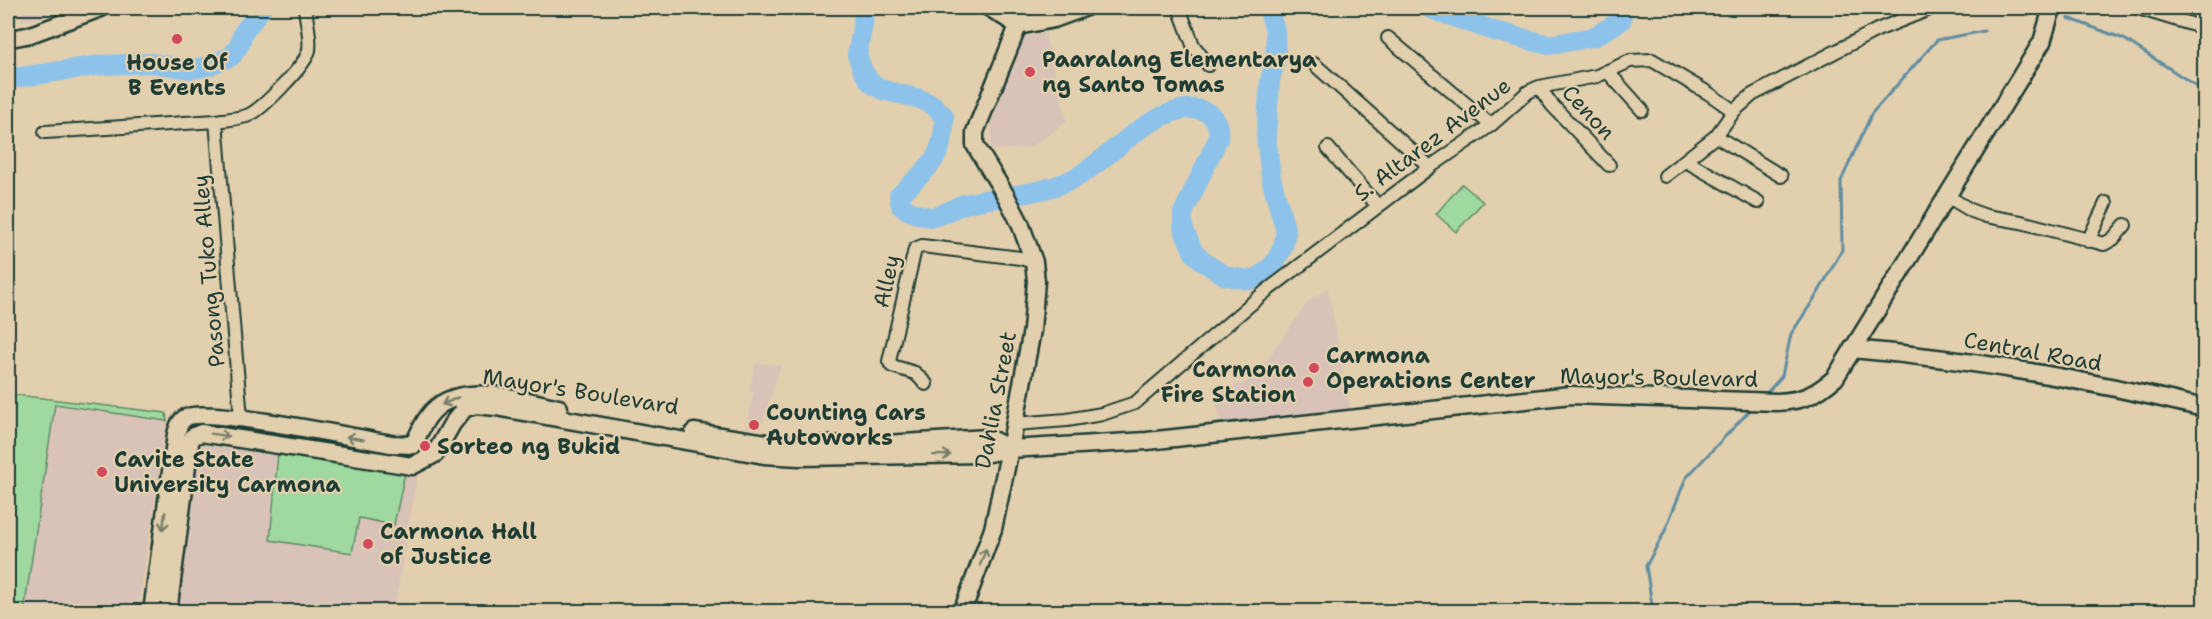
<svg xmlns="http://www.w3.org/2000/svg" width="2212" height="619" viewBox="0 0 2212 619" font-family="'Shantell Sans',sans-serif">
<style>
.built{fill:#d9c3b9}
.green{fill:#a0d99f;stroke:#608b6a;stroke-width:1.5}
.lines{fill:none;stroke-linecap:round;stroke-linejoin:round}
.stream{stroke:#618da2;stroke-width:3}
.river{stroke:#8dc3eb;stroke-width:20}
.minor-casing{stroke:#1f3d34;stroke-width:16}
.tertiary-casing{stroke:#1f3d34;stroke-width:20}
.secondary-casing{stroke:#1f3d34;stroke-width:21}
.minor{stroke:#e2cfad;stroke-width:12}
.tertiary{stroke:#e2cfad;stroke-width:15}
.secondary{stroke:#e2cfad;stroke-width:16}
.oneway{stroke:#777f6a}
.poi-dot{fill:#d1495b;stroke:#e2cfad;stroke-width:2}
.labels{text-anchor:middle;stroke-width:4.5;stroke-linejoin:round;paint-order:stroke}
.poi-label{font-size:22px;font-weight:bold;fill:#1f3d34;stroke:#e2cfad;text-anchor:start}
.street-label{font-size:22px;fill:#1f3d34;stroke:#e2cfad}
</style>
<rect width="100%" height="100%" fill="#e2cfad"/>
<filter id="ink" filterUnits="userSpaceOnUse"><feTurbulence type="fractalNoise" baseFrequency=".0167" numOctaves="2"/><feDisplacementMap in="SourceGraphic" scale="12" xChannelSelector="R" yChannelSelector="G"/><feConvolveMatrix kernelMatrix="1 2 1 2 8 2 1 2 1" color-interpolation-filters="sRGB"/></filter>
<g filter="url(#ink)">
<path class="built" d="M 24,8 L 82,8 L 75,11 L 21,21 Z
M 1045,33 L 1067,121 L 1030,148 L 991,150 L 992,107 L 1017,38 Z
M 1328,288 L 1350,408 L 1223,426 L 1213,395 L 1253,379 L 1308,302 Z
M 756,363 L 781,365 L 760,430 L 746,427 L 754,392 L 749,390 Z
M 55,404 L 167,421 L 138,611 L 24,612 Z
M 194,444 L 278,453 L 418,471 L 394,611 L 174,612 Z"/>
<path class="green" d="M 1462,184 L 1483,202 L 1456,232 L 1436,214 Z
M 8,394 L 166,413 L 167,421 L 55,404 L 24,611 L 8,611 Z
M 278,453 L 405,473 L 394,525 L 359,518 L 352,553 L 270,540 Z"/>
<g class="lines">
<path class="stream" d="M 2068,18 L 2124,39 L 2204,91
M 1764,396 L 1782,376 L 1791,334 L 1818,293 L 1842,250 L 1841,181 L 1872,113 L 1937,40 L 1984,31
M 1653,612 L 1646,566 L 1664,533 L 1686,478 L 1753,407"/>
<path class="river" d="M 864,8 L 863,24 L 857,55 L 863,71 L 871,83 L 883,90 L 920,99 L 933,105 L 944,116 C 946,159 926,168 899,196 L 901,206 C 910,212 920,216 931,217 C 943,217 953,207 965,204 C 1002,194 1046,196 1080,175 C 1111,156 1136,125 1171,113 C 1194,104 1222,109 1218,139 L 1183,213 L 1183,228 L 1194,253 L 1205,263 L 1226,276 L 1250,280 L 1260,276 L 1274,264 L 1283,247 L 1286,232 L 1271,178 L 1266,135 L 1270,81 L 1276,57 L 1275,30 L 1268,8
M 1429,8 L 1494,31 L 1549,45 L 1593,37 L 1621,21 L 1623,8
M 8,79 L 101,65 L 152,63 L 189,69 L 205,67 L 232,56 L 240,44 L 243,33 L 262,8"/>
<defs>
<path id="minor" d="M 1179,8 L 1193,45 L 1208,65
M 2138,8 L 2204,28
M 1018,26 L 1027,8
M 1388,38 L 1491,125
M 1314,64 L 1430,167
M 1607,71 L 1642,110
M 1539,87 L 1552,105 L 1609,165
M 216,121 C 227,119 240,119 249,115 C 262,109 307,64 309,50 C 311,37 306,20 305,8
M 45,132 L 216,121 L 241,418
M 1716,136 L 1781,176
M 1328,148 L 1378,206
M 1686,161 L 1758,202
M 1665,176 L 1716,136 L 1734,111
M 1947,196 L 1972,211 L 1986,216 L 2021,222 L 2104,244 L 2113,239 L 2125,225
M 2088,241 L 2106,203
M 926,384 L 915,373 L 892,366 L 889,361 L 915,249 L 922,246 L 1020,258 L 1034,262
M 1015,424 L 1067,420 L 1102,414 L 1135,403 L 1265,292 L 1430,167 L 1491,125 L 1528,92 L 1539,87 L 1597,76 L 1630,61 L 1652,60 L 1708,93 L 1734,111 L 1752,95 L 1877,30 L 1932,8"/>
<path id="tertiary" d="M 989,8 L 1018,26
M 8,39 L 29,35 L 102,8"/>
<path id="secondary" d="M 1852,349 C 1971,359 2089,380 2204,408
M 694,432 L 766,443 L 801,445 L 885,444 L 988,438 L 1010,449
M 152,612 L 176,434 C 178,428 179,422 185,418 C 201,406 362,439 391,444 L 413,445 C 418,436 422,425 428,417 C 455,378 521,400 559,408
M 168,612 L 190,443 L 192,437 L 201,433 L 412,466 L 435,454 L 452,424 L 465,408 L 476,405 L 496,407 L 764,455 L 799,457 L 984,454 L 1010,449 L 1147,441 L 1571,395 L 1777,402 C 1803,401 1815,395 1835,378 L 2042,42 L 2052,8
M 962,612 L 993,529 L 1010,449 L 1032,330 L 1036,281 L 1034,262 L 1020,223 L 1006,196 L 975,145 L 975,132 L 1018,26 L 1054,19 L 1084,8"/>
</defs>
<use href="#minor" class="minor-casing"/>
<use href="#tertiary" class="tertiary-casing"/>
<use href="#secondary" class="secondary-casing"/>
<use href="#minor" class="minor"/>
<use href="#tertiary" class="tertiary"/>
<use href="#secondary" class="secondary"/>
</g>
<defs><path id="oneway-shaft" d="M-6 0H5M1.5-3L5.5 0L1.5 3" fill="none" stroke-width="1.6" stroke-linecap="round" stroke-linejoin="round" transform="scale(1.5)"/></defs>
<g class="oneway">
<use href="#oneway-shaft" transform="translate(450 401) rotate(156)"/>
<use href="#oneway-shaft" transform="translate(220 435) rotate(9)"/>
<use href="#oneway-shaft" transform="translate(355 438) rotate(-170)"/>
<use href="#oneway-shaft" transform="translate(942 455) rotate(-1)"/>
<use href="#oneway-shaft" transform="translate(164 521) rotate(98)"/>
<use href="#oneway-shaft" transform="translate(983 557) rotate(-70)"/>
</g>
</g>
<g class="poi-dot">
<circle cx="177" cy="39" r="6"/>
<circle cx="1030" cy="72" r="6"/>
<circle cx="1314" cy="368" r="6"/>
<circle cx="1308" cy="382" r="6"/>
<circle cx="754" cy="425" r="6"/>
<circle cx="425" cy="446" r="6"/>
<circle cx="102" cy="472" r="6"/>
<circle cx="368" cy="544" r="6"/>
</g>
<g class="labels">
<g class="poi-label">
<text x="1042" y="67">Paaralang Elementarya<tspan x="1042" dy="25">ng Santo Tomas</tspan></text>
<text x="177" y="70" text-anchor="middle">House Of<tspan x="177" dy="25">B Events</tspan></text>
<text x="1326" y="363">Carmona<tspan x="1326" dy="25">Operations Center</tspan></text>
<text x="1296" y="377" text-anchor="end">Carmona<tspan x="1296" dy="25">Fire Station</tspan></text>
<text x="766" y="420">Counting Cars<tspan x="766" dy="25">Autoworks</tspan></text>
<text x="437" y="454">Sorteo ng Bukid</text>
<text x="114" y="467">Cavite State<tspan x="114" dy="25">University Carmona</tspan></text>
<text x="380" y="539">Carmona Hall<tspan x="380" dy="25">of Justice</tspan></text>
</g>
<g class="street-label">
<text transform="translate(1589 112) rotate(47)" y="8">Cenon</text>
<text transform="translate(1432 139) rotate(-37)" y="8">S. Altarez Avenue</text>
<text transform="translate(208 271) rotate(-95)" y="8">Pasong Tuko Alley</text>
<text transform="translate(886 281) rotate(-77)" y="8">Alley</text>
<text transform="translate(2033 351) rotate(10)" y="8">Central Road</text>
<text transform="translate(1659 377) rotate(1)" y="8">Mayor's Boulevard</text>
<text transform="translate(581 391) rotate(9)" y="8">Mayor's Boulevard</text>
<text transform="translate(995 400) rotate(-79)" y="8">Dahlia Street</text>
</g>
</g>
<rect width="2212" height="619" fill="none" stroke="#e2cfad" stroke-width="30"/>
<rect x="15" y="15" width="2182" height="589" fill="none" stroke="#1f3d34" stroke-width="2" filter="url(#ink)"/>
</svg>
